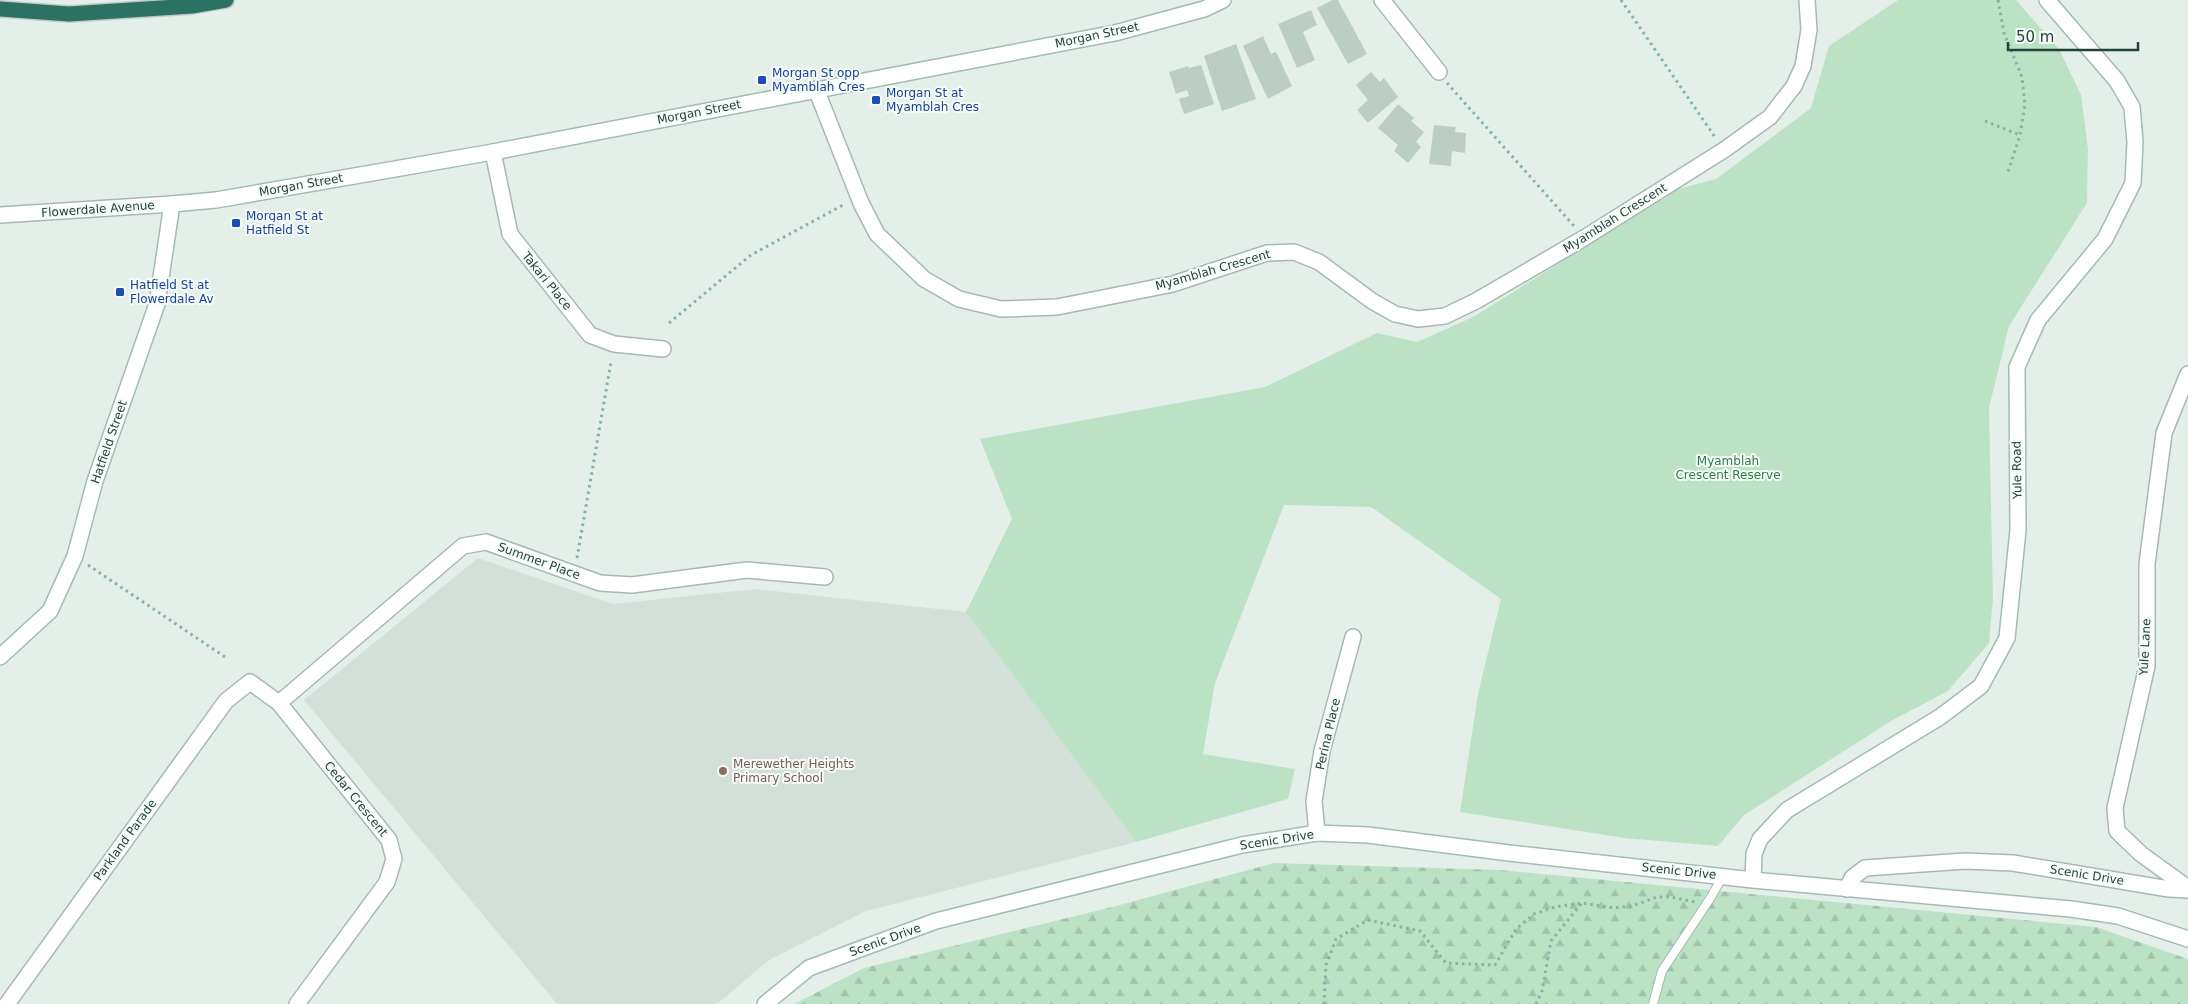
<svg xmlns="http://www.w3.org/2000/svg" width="2188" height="1004" viewBox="0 0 2188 1004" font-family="'DejaVu Sans',sans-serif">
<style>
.built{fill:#d3dfd9}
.forest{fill:url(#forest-firs)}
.green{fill:#bce2c6}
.building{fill:#bccdc6}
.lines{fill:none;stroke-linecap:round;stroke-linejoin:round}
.lane-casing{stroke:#a7b8b2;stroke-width:10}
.street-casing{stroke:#a7b8b2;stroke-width:18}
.secondary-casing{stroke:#a2bcb2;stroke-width:18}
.highway-casing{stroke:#c1cac8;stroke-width:18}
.path{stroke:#82b5a5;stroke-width:3;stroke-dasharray:2.5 4;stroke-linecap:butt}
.lane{stroke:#fff;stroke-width:8}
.street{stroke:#fff;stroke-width:15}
.secondary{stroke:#fff;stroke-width:15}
.highway{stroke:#2b7262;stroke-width:15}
.transit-dot{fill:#1a4fb4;stroke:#f6fbf8;stroke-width:2}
.education-dot{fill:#8d6e63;stroke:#f6fbf8;stroke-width:2}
.labels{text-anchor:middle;stroke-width:4;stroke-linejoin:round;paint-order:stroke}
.street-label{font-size:12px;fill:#22433a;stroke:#f6fbf8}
.transit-label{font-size:12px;fill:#164399;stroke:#f6fbf8;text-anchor:start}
.park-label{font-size:12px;fill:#287e48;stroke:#f6fbf8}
.education-label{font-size:12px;fill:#785e54;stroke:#f6fbf8;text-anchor:start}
</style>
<defs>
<pattern id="forest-firs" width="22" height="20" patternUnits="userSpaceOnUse" patternTransform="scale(1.25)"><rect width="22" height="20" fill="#bce2c6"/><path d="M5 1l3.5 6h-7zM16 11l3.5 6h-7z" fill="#a1c3ab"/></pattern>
</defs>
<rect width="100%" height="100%" fill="#e5efea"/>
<path class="built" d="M 478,558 L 613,604 L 755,589 L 966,612 L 1136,842 L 866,911 L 769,960 L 717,1004 L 557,1004 L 304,700 Z"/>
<path class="forest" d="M 1274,863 L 1500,870 L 2096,927 L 2188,959 L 2188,1004 L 794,1004 L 864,968 L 1116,906 Z"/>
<path class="green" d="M 1898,0 L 2016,0 L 2059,49 L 2081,95 L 2088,149 L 2087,203 L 2009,326 L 1989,408 L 1993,598 L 1989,643 L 1948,691 L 1891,721 L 1744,815 L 1718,846 L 1624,838 L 1460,812 L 1478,694 L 1501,599 L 1371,507 L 1284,505 L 1215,683 L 1203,754 L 1295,769 L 1288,799 L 1136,842 L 966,612 L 1012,519 L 980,439 L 1265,387 L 1377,333 L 1417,342 L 1473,317 L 1678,189 L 1716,179 L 1811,108 L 1829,46 Z"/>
<path class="building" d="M 1332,0 L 1338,0 L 1367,54 L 1348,64 L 1317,8 Z
M 1311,10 L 1317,25 L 1303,32 L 1315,60 L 1297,68 L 1278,24 Z
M 1263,36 L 1271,54 L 1276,52 L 1292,86 L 1268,99 L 1243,46 Z
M 1236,44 L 1256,99 L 1222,111 L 1204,56 Z
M 1201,65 L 1214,104 L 1184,114 L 1179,99 L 1189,96 L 1187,90 L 1176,94 L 1169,72 L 1188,66 L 1189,68 Z
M 1371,72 L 1380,82 L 1384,78 L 1398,97 L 1368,123 L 1357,110 L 1368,100 L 1356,85 Z
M 1398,104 L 1414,118 L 1411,121 L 1424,132 L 1416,142 L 1421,147 L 1408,163 L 1394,151 L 1398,145 L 1378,128 Z
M 1434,125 L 1456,127 L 1455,132 L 1466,133 L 1465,153 L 1452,151 L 1451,166 L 1429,164 Z"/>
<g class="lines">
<defs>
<path id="lane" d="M 1653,1004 L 1662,971 L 1711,897 L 1723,876"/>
<path id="street" d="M 1382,0 L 1439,72
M 816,89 L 861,203 L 877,234 L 924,279 L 959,299 L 1001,309 L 1057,307 L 1173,284 L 1267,253 L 1294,252 L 1319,262 L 1372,301 L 1395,314 L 1418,319 L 1445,316 L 1476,301 L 1584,238 L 1724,150 L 1770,117 L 1794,86 L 1803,66 L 1809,30 L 1807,0
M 493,152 L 510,234 L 590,335 L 614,344 L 663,349
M 0,215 L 172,204
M 2188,374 L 2164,433 L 2147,564 L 2147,666 L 2115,808 L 2117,831 L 2141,854 L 2188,888
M 279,703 L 463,546 L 486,542 L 600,583 L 632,585 L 747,570 L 825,577
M 1317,833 L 1314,801 L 1322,751 L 1353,637
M 1847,889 L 1852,878 L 1865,868 L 1965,861 L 2013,863 L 2169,889 L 2188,890
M 7,1004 L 226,701 L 250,682 L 279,703 L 389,840 L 394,859 L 387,882 L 297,1004"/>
<path id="secondary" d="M 0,657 L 50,611 L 75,556 L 95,481 L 157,304 L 172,204 L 216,200 L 493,152 L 1115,33 L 1204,9 L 1223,0
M 1753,880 L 1754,854 L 1760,839 L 1787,810 L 1940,717 L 1981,686 L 2007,638 L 2018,530 L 2017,367 L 2038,320 L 2105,239 L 2133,183 L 2135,142 L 2132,107 L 2117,81 L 2047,0
M 765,1004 L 809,968 L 936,921 L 1242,845 L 1317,833 L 1368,835 L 1509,853 L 1753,880 L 2071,909 L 2118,916 L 2188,939"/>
<path id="highway" d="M 0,9 L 69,14 L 192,6 L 226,0"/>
</defs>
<use href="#lane" class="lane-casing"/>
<use href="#street" class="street-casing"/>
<use href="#secondary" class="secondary-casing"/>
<use href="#highway" class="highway-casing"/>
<path class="path" d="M 1621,0 L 1715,137
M 1998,0 L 2004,33 L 2022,77 L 2025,104 L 2020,135 L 2007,175
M 1447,83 L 1574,226
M 1985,121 L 2020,135
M 669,323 L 751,255 L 843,205
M 577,558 L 611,362
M 88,565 L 228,659
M 1324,1004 L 1326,965 L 1336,939 L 1368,920 L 1420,931 L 1446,963 L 1495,965 L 1516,929 L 1534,914 L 1555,907 L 1582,903 L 1614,908 L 1632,906 L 1657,897 L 1671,897 L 1695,902
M 1536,1004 L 1542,991 L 1551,941 L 1582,903"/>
<use href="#lane" class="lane"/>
<use href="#street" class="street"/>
<use href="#secondary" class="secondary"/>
<use href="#highway" class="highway"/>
</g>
<g class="transit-dot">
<rect x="757" y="75" width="10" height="10" rx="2.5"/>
<rect x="871" y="95" width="10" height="10" rx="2.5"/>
<rect x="231" y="218" width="10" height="10" rx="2.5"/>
<rect x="115" y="287" width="10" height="10" rx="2.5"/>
</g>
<circle class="education-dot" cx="723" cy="771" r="5"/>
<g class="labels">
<g class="street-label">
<text transform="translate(1097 35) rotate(-12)" y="4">Morgan Street</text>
<text transform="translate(699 112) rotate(-11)" y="4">Morgan Street</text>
<text transform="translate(301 185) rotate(-10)" y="4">Morgan Street</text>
<text transform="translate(98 209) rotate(-4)" y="4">Flowerdale Avenue</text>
<text transform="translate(1615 218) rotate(-32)" y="4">Myamblah Crescent</text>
<text transform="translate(1213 270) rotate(-16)" y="4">Myamblah Crescent</text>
<text transform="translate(547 281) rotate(51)" y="4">Takari Place</text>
<text transform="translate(109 442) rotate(-71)" y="4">Hatfield Street</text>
<text transform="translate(2017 470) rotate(-91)" y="4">Yule Road</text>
<text transform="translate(539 561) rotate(20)" y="4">Summer Place</text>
<text transform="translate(2145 647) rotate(-87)" y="4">Yule Lane</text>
<text transform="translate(1328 734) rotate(-77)" y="4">Perina Place</text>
<text transform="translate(356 799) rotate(51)" y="4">Cedar Crescent</text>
<text transform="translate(125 840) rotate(-54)" y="4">Parkland Parade</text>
<text transform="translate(1277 840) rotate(-9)" y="4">Scenic Drive</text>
<text transform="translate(1679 871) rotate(6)" y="4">Scenic Drive</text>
<text transform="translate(2087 875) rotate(9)" y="4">Scenic Drive</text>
<text transform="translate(885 940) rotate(-20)" y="4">Scenic Drive</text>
</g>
<g class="transit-label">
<text x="772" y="77">Morgan St opp<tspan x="772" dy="14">Myamblah Cres</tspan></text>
<text x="886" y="97">Morgan St at<tspan x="886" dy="14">Myamblah Cres</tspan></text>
<text x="246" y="220">Morgan St at<tspan x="246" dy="14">Hatfield St</tspan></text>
<text x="130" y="289">Hatfield St at<tspan x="130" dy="14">Flowerdale Av</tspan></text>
</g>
<g class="park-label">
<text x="1728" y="465">Myamblah<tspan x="1728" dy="14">Crescent Reserve</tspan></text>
</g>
<g class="education-label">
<text x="733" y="768">Merewether Heights<tspan x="733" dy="14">Primary School</tspan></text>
</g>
</g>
<path d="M2008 42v8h130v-8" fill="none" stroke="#22433a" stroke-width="2.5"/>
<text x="2016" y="42" font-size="15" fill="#22433a" stroke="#f6fbf8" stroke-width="4" paint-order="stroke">50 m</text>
</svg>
